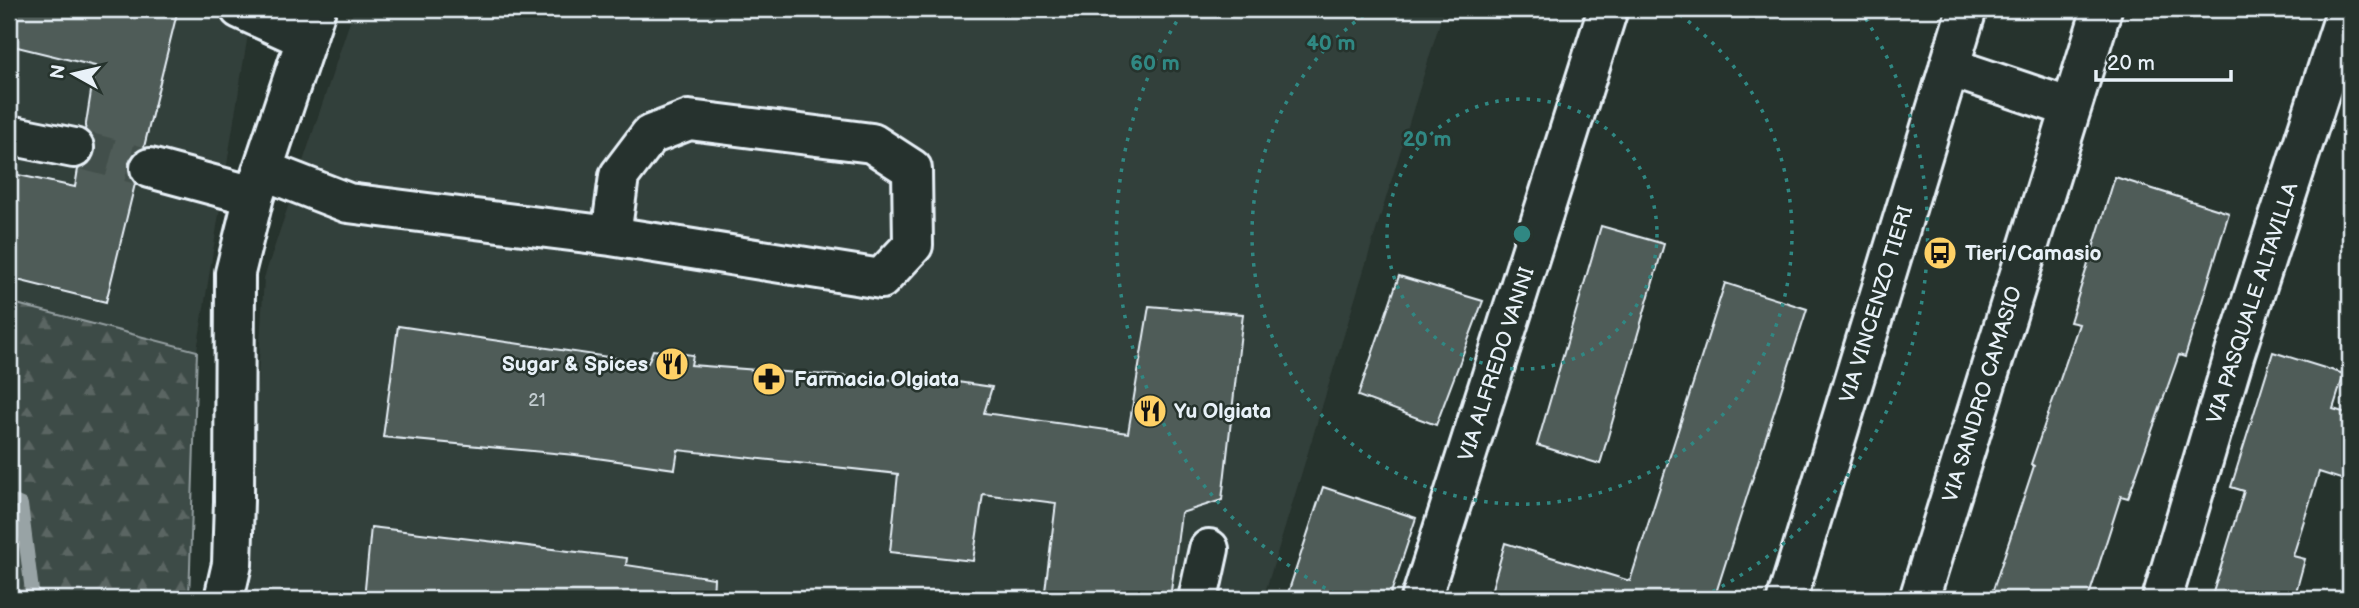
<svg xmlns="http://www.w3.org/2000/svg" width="2359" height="608" viewBox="0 0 2359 608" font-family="'Balsamiq Sans',sans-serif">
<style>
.built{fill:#333f3a}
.forest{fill:url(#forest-firs);stroke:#939ea0;stroke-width:2}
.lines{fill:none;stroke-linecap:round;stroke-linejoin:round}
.stream{stroke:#98a3a5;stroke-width:14}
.building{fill:#505c59;stroke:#e8f1f8;stroke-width:2}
.minor-tunnel{stroke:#43504b;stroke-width:38;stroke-dasharray:38 19;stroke-linecap:butt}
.minor-casing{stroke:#e8f1f8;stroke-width:44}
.minor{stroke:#26332d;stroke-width:38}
.ring{fill:none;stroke:#308883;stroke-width:3.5;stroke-dasharray:3.5 7}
.labels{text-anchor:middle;stroke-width:5;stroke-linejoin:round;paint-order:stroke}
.number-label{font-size:18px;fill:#c2ccd0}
.poi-label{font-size:21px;font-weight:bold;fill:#e8f1f8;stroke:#26332d;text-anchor:start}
.street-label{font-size:21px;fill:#e8f1f8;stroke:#26332d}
.centre{fill:#308883;stroke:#26332d;stroke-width:3.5}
.ring-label{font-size:21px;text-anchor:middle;font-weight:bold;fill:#308883;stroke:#26332d;stroke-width:5;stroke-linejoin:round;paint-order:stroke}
</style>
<defs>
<pattern id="forest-firs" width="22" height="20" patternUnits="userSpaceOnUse" patternTransform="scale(1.75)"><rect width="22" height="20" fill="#3e4b47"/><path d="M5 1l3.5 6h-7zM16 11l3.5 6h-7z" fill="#5a6562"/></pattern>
</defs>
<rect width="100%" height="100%" fill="#26332d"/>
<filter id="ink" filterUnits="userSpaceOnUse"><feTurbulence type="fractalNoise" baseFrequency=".0143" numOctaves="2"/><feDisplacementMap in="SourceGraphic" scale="14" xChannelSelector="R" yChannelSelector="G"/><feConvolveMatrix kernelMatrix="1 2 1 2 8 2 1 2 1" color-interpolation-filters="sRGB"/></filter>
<g filter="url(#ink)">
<path class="built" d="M 9,9 L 252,9 L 197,351 L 9,302 Z
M 354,9 L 1444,9 L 1263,599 L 244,599 L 264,278 Z"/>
<path class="forest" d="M 9,302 L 197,351 L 189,599 L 9,599 Z"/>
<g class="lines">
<path class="stream" d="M 9,500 L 21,505 L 33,599"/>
</g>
<path class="building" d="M 9,9 L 178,9 L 144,147 L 134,153 L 129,163 L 129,174 L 135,184 L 106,302 L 9,278 L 9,173 L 75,187 L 78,169 L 90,163 L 95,152 L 94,140 L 85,130 L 95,66 L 9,45 Z
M 2115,177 L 2229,213 L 2185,357 L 2179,355 L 2128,498 L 2121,496 L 2088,599 L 1990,599 L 2034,466 L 2031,464 L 2079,324 L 2070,322 Z
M 1601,226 L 1664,244 L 1600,464 L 1537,445 Z
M 1399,276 L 1483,301 L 1436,425 L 1358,396 Z
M 1725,283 L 1807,309 L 1714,599 L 1489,599 L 1505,543 L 1630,581 Z
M 1149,306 L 1243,314 L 1222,500 L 1181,513 L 1170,599 L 1044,599 L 1056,503 L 983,494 L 973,561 L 890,552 L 898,474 L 678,450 L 675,469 L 575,455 L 383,437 L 398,326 L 648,363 L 653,350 L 693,355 L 691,365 L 908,381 L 909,375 L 992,387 L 984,413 L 1128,433 Z
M 2273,352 L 2344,374 L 2333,409 L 2350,414 L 2350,482 L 2319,472 L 2293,556 L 2305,559 L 2294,599 L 2211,599 L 2244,491 L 2231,487 Z
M 1323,487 L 1416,518 L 1389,599 L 1286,599 Z
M 371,527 L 627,558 L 626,565 L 714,578 L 713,599 L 364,599 Z"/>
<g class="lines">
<path class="minor-tunnel" d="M 74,148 L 150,168"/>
<defs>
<path id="minor" d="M 240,9 L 306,39
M 1949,67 L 2071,108
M 9,135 L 74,148
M 150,168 L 254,196
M 263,170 L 348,203 L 611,236 L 881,279 L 913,245 L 912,169 L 872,143 L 689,120 L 650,135 L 619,176 L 611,236
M 224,599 L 232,564 L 234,501 L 235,273 L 254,196 L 316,9
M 1198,599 L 1209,549
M 1421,599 L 1608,9
M 1787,599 L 1967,9
M 1919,599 L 2102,9
M 2162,599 L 2235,353 L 2347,9"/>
</defs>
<use href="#minor" class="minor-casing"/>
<use href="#minor" class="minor"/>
</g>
</g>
<g class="ring">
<circle cx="1522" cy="234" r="135"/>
<path d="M1671 9A270 270 0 1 1 1373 9"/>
<path d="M1344 598A405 405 0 0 1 1184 10M1860 10A405 405 0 0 1 1700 598"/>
</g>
<defs>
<symbol id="bus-disc" viewBox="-11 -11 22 22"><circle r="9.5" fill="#ffd166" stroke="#26332d"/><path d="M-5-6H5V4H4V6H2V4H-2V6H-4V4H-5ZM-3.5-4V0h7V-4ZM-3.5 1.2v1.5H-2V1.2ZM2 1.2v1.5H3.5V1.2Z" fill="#111"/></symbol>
<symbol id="restaurant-disc" viewBox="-11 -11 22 22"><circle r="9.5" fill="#ffd166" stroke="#26332d"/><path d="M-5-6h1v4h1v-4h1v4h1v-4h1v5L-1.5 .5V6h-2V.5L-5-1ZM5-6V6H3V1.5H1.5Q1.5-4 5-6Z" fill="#111"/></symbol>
<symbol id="pharmacy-disc" viewBox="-11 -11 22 22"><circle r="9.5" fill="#ffd166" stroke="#26332d"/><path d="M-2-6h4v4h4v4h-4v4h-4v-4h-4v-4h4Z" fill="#111"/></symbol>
</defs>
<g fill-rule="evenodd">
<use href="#bus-disc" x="1921" y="234" width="38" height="38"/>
<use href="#restaurant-disc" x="653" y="345" width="38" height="38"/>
<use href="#pharmacy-disc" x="750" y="360" width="38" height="38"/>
<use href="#restaurant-disc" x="1131" y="392" width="38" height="38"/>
</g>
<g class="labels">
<g class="number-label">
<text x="537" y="406">21</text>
</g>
<g class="poi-label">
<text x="1965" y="260">Tieri/Camasio</text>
<text x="648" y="371" text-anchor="end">Sugar &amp; Spices</text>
<text x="794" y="386">Farmacia Olgiata</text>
<text x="1174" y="418">Yu Olgiata</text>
</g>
<g class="street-label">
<text transform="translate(2252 303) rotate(-72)" y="7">VIA PASQUALE ALTAVILLA</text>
<text transform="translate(1876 304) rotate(-73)" y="7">VIA VINCENZO TIERI</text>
<text transform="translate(1496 364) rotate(-72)" y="7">VIA ALFREDO VANNI</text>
<text transform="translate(1982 394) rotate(-73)" y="7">VIA SANDRO CAMASIO</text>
</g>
</g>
<circle cx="1522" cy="234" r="10" class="centre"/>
<g class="ring-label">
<text x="1331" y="50">40 m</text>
<text x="1155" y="70">60 m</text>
<text x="1427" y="146">20 m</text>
</g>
<rect width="2359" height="608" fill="none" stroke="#26332d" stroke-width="35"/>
<rect x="18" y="18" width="2324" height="573" fill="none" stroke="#e8f1f8" stroke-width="2.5" filter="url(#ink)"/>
<g transform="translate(74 74) rotate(278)" stroke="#26332d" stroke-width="5" paint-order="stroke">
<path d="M0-5L12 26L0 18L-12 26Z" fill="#e8f1f8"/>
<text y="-10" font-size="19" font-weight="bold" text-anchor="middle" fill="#e8f1f8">N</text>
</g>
<path d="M2096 70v10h135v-10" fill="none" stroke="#e8f1f8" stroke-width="3.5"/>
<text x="2107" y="70" font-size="21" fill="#e8f1f8" stroke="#26332d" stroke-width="5" paint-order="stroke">20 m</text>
</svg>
